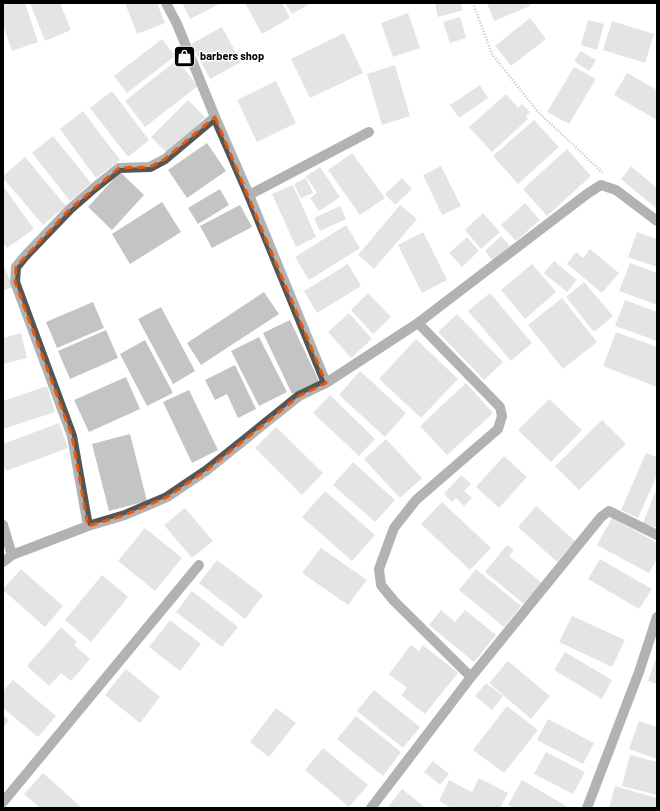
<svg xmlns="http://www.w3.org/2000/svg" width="660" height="811" viewBox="0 0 660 811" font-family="Barlow,sans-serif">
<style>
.building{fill:#c4c4c4}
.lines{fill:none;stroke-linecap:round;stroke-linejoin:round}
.path{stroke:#777;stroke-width:2.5;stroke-dasharray:1 2;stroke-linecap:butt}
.minor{stroke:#555;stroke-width:10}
.marked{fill:none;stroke:#e8590c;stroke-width:3;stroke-dasharray:8 5;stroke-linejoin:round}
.labels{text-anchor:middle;stroke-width:3;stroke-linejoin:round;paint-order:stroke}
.poi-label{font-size:11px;font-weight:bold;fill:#000;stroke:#fff;text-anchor:start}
</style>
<rect width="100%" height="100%" fill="#fff"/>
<path class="building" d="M 3,3 L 25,3 L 38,42 L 12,51 L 3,25 Z
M 30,3 L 60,3 L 71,30 L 45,41 Z
M 125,3 L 157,3 L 165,23 L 137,34 Z
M 182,3 L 221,3 L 190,19 Z
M 245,3 L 282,3 L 290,18 L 262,34 Z
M 285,3 L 311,3 L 292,14 Z
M 435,3 L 461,3 L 463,10 L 438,17 Z
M 487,3 L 529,3 L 530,6 L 494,21 Z
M 408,13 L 420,48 L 393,57 L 381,23 Z
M 460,17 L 466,38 L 450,43 L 443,22 Z
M 530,18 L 546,39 L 511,66 L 495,46 Z
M 588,20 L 604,24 L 597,50 L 581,45 Z
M 612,21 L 654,34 L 645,63 L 603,50 Z
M 222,27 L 241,62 L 210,79 L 191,44 Z
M 344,33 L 363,73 L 310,98 L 291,59 Z
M 162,39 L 175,56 L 127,93 L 114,76 Z
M 581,51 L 596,60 L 589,71 L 574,61 Z
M 177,60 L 198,86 L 145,127 L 125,101 Z
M 395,65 L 410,116 L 382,125 L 367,74 Z
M 574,67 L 596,79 L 569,124 L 547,112 Z
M 627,73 L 657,90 L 657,120 L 614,95 Z
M 276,81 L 296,123 L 257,142 L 237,100 Z
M 480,85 L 488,98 L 459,118 L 450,105 Z
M 112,91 L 149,140 L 128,157 L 90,108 Z
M 506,94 L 518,108 L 522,104 L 530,112 L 526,116 L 528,119 L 492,152 L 469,127 Z
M 188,100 L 205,117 L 168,154 L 151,137 Z
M 83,111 L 120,160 L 96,178 L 60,129 Z
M 534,120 L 559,147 L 518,184 L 493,156 Z
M 53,136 L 91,183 L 70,201 L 32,153 Z
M 207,143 L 226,171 L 187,198 L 168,170 Z
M 567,149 L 591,176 L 547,216 L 523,189 Z
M 352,153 L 385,198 L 360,215 L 328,170 Z
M 25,157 L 66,206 L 43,225 L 3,178 L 3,176 Z
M 441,166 L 461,206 L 442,215 L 423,175 Z
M 631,166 L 657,188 L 657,209 L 621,179 Z
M 320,167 L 340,197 L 319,211 L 310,198 L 317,193 L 306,176 Z
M 120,172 L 144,195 L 112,230 L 88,207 Z
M 306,178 L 313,193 L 301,198 L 294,184 Z
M 402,178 L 412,189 L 395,205 L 385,194 Z
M 293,185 L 316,237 L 296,247 L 272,194 Z
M 3,186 L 34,229 L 7,248 L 3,243 Z
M 220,189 L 229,205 L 198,224 L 188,208 Z
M 162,202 L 181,232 L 130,264 L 112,234 Z
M 525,203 L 540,220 L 516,241 L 501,225 Z
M 240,205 L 252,227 L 212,248 L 200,226 Z
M 400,205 L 417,219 L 374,269 L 358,255 Z
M 340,206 L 346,219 L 320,231 L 314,218 Z
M 483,213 L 500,232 L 481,249 L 465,230 Z
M 346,225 L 360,248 L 309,280 L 295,257 Z
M 423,232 L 447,280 L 422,293 L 398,245 Z
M 637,232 L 657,239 L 657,267 L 628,257 Z
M 501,236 L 510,246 L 493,261 L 485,251 Z
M 467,237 L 479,251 L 462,267 L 449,253 Z
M 590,249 L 619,273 L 602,293 L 567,264 L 576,252 L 583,258 Z
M 554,261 L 577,280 L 567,292 L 544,273 Z
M 630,263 L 657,273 L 657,305 L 619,291 Z
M 3,264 L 13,287 L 3,291 Z
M 348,264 L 361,286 L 317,313 L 304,291 Z
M 532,264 L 556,292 L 525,319 L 501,290 Z
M 584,282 L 613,316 L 594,332 L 566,297 Z
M 264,292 L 279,314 L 201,365 L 187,343 Z
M 368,293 L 391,317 L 373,334 L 351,310 Z
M 490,293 L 532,343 L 511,361 L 468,311 Z
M 562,298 L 597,342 L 563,369 L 528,325 Z
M 625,300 L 657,312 L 657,341 L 615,326 Z
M 93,302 L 104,328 L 57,348 L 46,322 Z
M 161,307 L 195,371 L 173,384 L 138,319 Z
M 349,313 L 372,339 L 351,358 L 328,332 Z
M 457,314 L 503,362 L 484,380 L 438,332 Z
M 290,320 L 319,381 L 292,394 L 263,333 Z
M 106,330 L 118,358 L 70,379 L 58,351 Z
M 616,332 L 657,347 L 657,387 L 603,366 Z
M 21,333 L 27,358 L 3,364 L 3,338 Z
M 259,337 L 287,392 L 259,406 L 231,351 Z
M 416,339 L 458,379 L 421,418 L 379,379 Z
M 145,340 L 173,393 L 147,406 L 120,354 Z
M 235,365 L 256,409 L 238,418 L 227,394 L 215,400 L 205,380 Z
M 360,371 L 406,413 L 385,437 L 339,395 Z
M 126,377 L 140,409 L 89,432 L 74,400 Z
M 466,383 L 493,413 L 447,455 L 420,426 Z
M 47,386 L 55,412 L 3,429 L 3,401 Z
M 189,390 L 218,450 L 192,463 L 163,402 Z
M 330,395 L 375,439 L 359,456 L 313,413 Z
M 549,399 L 582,430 L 551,462 L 518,430 Z
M 602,420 L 626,444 L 579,490 L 555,466 Z
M 59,423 L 68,448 L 6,471 L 3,464 L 3,444 Z
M 276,427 L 323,473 L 302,495 L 255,448 Z
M 130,434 L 147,501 L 109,511 L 92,444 Z
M 386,439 L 422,478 L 400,498 L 364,459 Z
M 646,453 L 657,457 L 657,475 L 638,518 L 621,510 Z
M 504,456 L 527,477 L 499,508 L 476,487 Z
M 353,462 L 395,500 L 375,522 L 333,485 Z
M 461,475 L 471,484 L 464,491 L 472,498 L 464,506 L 456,498 L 452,502 L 444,494 Z
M 657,488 L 657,528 L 643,523 Z
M 325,491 L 375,535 L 352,561 L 302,517 Z
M 442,502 L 491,548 L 470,570 L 421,524 Z
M 536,506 L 575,541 L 557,562 L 518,527 Z
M 185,508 L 213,541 L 192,558 L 164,525 Z
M 612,518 L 657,543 L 657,559 L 649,573 L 597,545 Z
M 145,528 L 182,558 L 155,591 L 118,561 Z
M 507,545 L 514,550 L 509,556 L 542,583 L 524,604 L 485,572 Z
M 321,548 L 367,580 L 348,605 L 302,573 Z
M 600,559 L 652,589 L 639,609 L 588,579 Z
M 217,560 L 263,595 L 245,619 L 199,583 Z
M 21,569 L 63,606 L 45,627 L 3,590 L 3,589 Z
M 476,569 L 521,606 L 504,627 L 459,590 Z
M 102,575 L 128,597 L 91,642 L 65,620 Z
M 192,591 L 238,627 L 222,647 L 176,612 Z
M 441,610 L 455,622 L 465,610 L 496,635 L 474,662 L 429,625 Z
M 572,616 L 625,640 L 612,667 L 559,642 Z
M 170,620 L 201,644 L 180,671 L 149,647 Z
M 61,627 L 77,642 L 74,645 L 90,659 L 71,681 L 61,673 L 49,686 L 27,666 Z
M 411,645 L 419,651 L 423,645 L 458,673 L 425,714 L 401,695 L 407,688 L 389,674 Z
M 565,652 L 612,680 L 602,699 L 554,670 Z
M 657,655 L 657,684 L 648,681 Z
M 508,661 L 550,696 L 531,719 L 489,683 Z
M 126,669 L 160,697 L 140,723 L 105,695 Z
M 13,680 L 56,716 L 38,737 L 3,708 L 3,691 Z
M 486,683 L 503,696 L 492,710 L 475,696 Z
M 374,690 L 420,727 L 403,748 L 357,711 Z
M 507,706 L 538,730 L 504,773 L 473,750 Z
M 276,708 L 296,723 L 269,757 L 250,742 Z
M 3,715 L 9,720 L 3,728 Z
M 356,716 L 401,752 L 383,776 L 337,739 Z
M 548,719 L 594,743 L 583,764 L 537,740 Z
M 639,721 L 657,727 L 657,759 L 629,749 Z
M 323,748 L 368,785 L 349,807 L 305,770 Z
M 546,752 L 585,772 L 573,794 L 534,774 Z
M 630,755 L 657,762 L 657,795 L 622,786 Z
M 433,761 L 449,774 L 440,785 L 424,772 Z
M 43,773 L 82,808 L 40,808 L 24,794 Z
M 479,778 L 508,793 L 500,808 L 452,808 L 439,801 L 449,780 L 472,792 Z
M 522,780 L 566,806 L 565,808 L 513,808 L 508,805 Z
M 615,786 L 657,798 L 657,808 L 609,808 Z
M 402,789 L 426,808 L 389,808 L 388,807 Z"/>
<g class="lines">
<path class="path" d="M 473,3 L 492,54 L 538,112 L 603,173"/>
<path class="minor" d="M 166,3 L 177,24 L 215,117 L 249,195 L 326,383
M 249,195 L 369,132
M 418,323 L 500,407 L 502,416 L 498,429 L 416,500 L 394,528 L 379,569 L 381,585 L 394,601 L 471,677
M 3,525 L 12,555
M 88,526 L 72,436 L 15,282 L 16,267 L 25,256 L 70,209 L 94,188 L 119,168 L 150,167 L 165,159 L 215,117
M 3,562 L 12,555 L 88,526 L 125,515 L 167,497 L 207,470 L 299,396 L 326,383 L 418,323 L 587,194 L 601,185 L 616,190 L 657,221
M 3,802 L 199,565
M 371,808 L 471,677 L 601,517 L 609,511 L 657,535
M 587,808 L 639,672 L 657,617"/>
</g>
<path d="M0 0H660V811H0ZM 215,117 L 326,383 L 299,396 L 207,470 L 167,497 L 125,515 L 88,526 L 72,436 L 15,282 L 16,267 L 70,209 L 119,168 L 150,167 L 165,159 Z" fill="#fff" fill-opacity=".55" fill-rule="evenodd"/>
<path class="marked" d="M 215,117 L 326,383 L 299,396 L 207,470 L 167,497 L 125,515 L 88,526 L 72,436 L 15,282 L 16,267 L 70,209 L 119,168 L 150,167 L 165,159 Z"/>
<defs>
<symbol id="shop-square" viewBox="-11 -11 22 22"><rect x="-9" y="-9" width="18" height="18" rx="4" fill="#000" stroke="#fff"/><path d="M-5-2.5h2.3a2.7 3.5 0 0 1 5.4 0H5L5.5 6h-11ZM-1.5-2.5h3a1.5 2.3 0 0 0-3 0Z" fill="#fff"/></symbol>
</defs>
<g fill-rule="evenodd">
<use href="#shop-square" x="172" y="44" width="25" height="25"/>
</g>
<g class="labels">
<g class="poi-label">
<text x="200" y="60">barbers shop</text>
</g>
</g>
<rect width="660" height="811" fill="none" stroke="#000000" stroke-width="8"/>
</svg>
